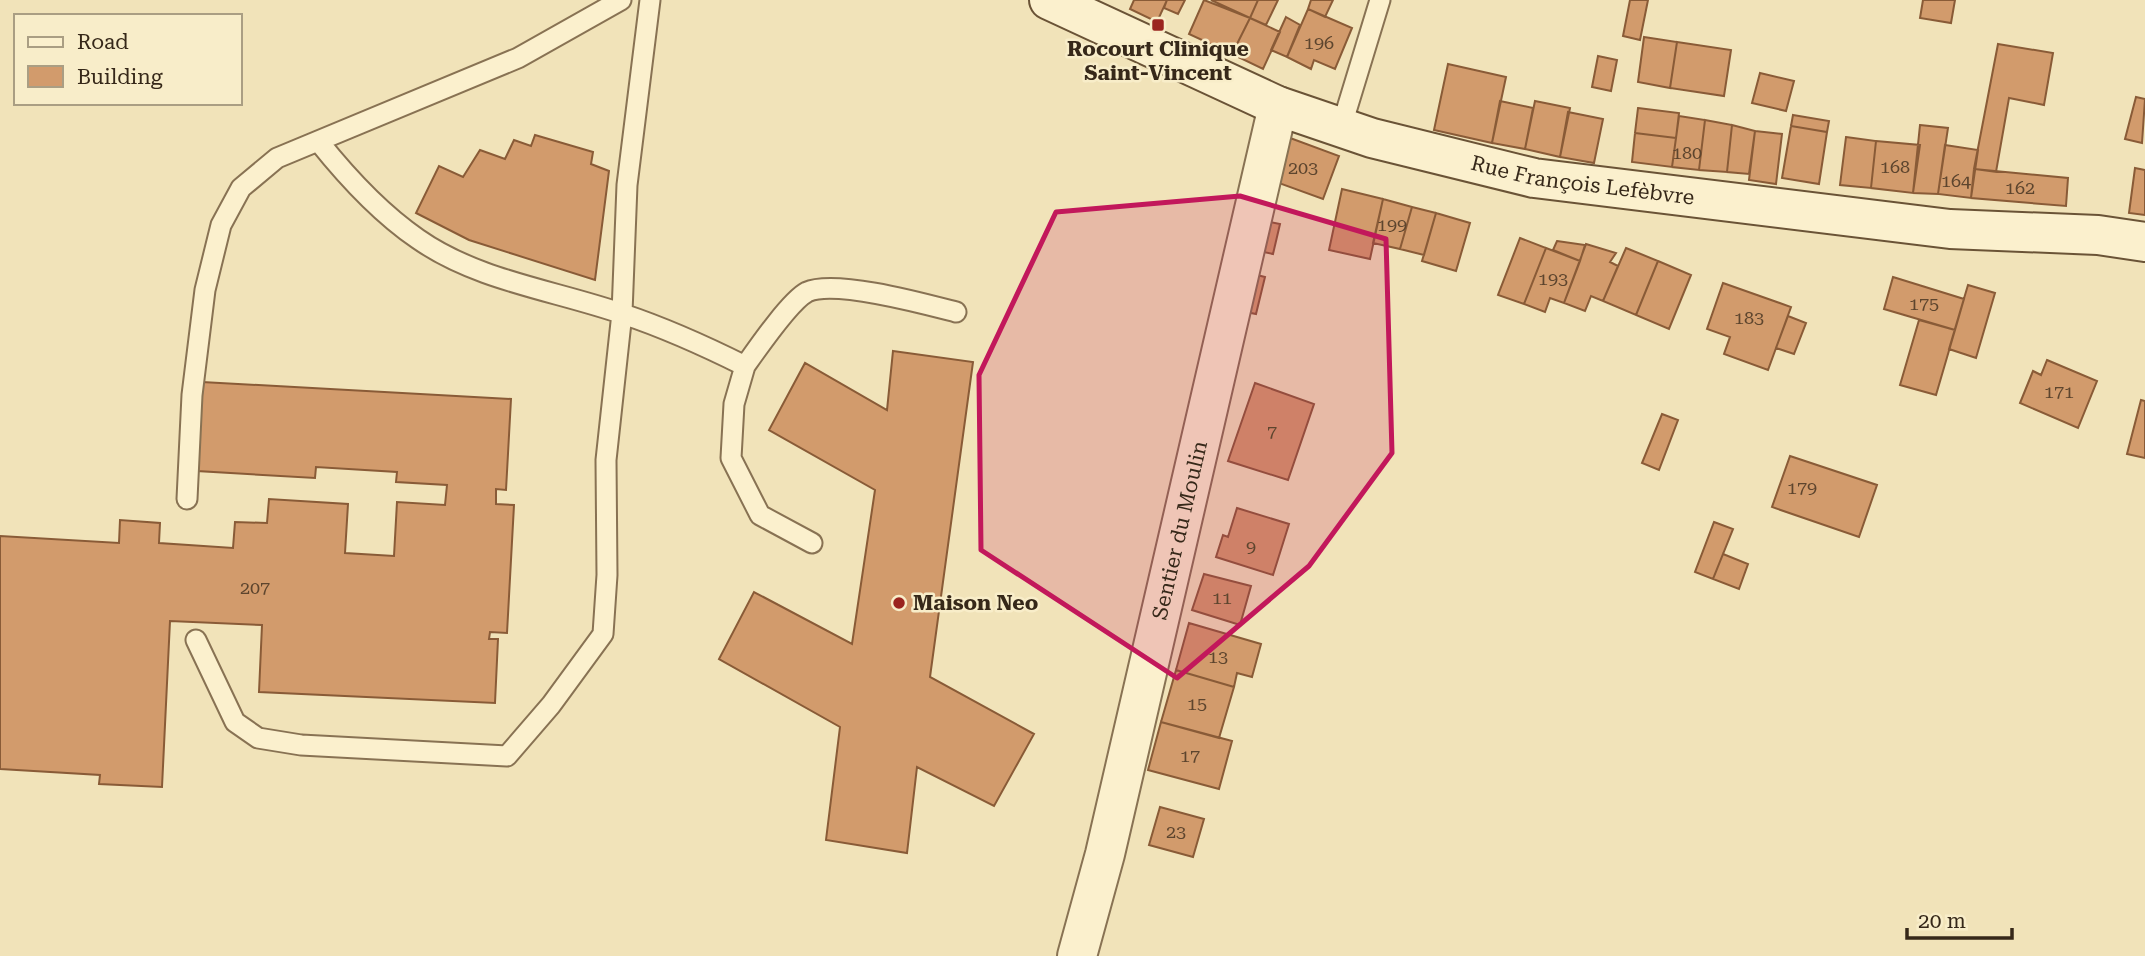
<svg xmlns="http://www.w3.org/2000/svg" width="2145" height="956" viewBox="0 0 2145 956" font-family="'Roboto Serif',serif">
<style>
.building{fill:#d29b6c;stroke:#895b37;stroke-width:2}
.lines{fill:none;stroke-linecap:round;stroke-linejoin:round}
.service-casing{stroke:#887253;stroke-width:23}
.minor-casing{stroke:#887253;stroke-width:42}
.secondary-casing{stroke:#6a5336;stroke-width:42}
.service{stroke:#fbf0cd;stroke-width:19}
.minor{stroke:#fbf0cd;stroke-width:38}
.secondary{stroke:#fbf0cd;stroke-width:38}
.marked{fill:#c2185b;fill-opacity:0.2;stroke:#c2185b;stroke-width:5;stroke-linejoin:round}
.poi-dot{fill:#9b241f;stroke:#f8edc9;stroke-width:2.5}
.labels{text-anchor:middle;stroke-width:5;stroke-linejoin:round;paint-order:stroke}
.number-label{font-size:18px;fill:#5d452e}
.poi-label{font-size:21px;font-weight:bold;fill:#362819;stroke:#f8edc9}
.street-label{font-size:21px;fill:#362819;stroke:#f8edc9}
</style>
<rect width="100%" height="100%" fill="#f1e3b9"/>
<path class="building" d="M 1134,0 L 1167,0 L 1157,22 L 1130,9 Z
M 1167,0 L 1185,0 L 1178,14 L 1164,8 Z
M 1204,0 L 1250,18 L 1232,54 L 1189,34 Z
M 1211,0 L 1258,0 L 1250,18 Z
M 1258,0 L 1278,0 L 1266,25 L 1250,18 Z
M 1311,0 L 1333,0 L 1325,17 L 1308,9 Z
M 1630,0 L 1648,0 L 1640,40 L 1623,36 Z
M 1923,0 L 1955,0 L 1951,23 L 1920,18 Z
M 1308,9 L 1352,28 L 1335,69 L 1314,60 L 1311,69 L 1287,57 Z
M 1286,17 L 1300,25 L 1287,57 L 1271,50 Z
M 1250,18 L 1280,32 L 1263,69 L 1232,54 Z
M 1644,37 L 1677,42 L 1670,88 L 1638,82 Z
M 1677,42 L 1731,50 L 1724,96 L 1670,88 Z
M 1998,44 L 2053,53 L 2044,105 L 2009,98 L 1996,172 L 1974,169 Z
M 1598,56 L 1617,60 L 1611,91 L 1592,87 Z
M 1448,64 L 1506,77 L 1492,143 L 1434,130 Z
M 1760,73 L 1794,81 L 1786,111 L 1752,103 Z
M 2136,97 L 2145,99 L 2142,143 L 2125,139 Z
M 1500,101 L 1533,108 L 1525,149 L 1492,143 Z
M 1535,101 L 1570,108 L 1560,157 L 1525,149 Z
M 1638,108 L 1679,113 L 1676,138 L 1635,133 Z
M 1568,112 L 1603,119 L 1594,163 L 1560,157 Z
M 1793,115 L 1829,121 L 1827,132 L 1791,126 Z
M 1679,116 L 1705,120 L 1699,170 L 1672,167 Z
M 1705,120 L 1732,125 L 1727,172 L 1699,170 Z
M 1732,125 L 1755,131 L 1749,174 L 1727,172 Z
M 1920,125 L 1948,128 L 1938,194 L 1913,193 Z
M 1791,126 L 1827,132 L 1819,184 L 1782,178 Z
M 1755,131 L 1782,134 L 1776,184 L 1749,180 Z
M 1635,133 L 1676,138 L 1672,167 L 1632,162 Z
M 535,135 L 593,152 L 591,164 L 609,171 L 595,280 L 469,240 L 416,213 L 439,166 L 463,177 L 480,150 L 505,159 L 514,140 L 531,146 Z
M 1282,135 L 1339,156 L 1323,199 L 1268,179 Z
M 1846,137 L 1876,141 L 1871,188 L 1840,185 Z
M 1876,141 L 1920,145 L 1913,193 L 1871,188 Z
M 1945,145 L 1978,150 L 1971,198 L 1938,194 Z
M 2135,168 L 2145,170 L 2145,215 L 2129,213 Z
M 1974,169 L 2068,178 L 2066,206 L 1971,198 Z
M 1342,189 L 1383,199 L 1370,259 L 1329,250 Z
M 1383,199 L 1412,207 L 1400,249 L 1373,243 Z
M 1412,207 L 1436,213 L 1424,255 L 1400,249 Z
M 1436,213 L 1470,223 L 1456,271 L 1422,261 Z
M 1260,220 L 1280,224 L 1273,254 L 1254,250 Z
M 1520,238 L 1546,248 L 1524,304 L 1498,295 Z
M 1557,241 L 1585,245 L 1580,261 L 1553,250 Z
M 1586,244 L 1616,253 L 1610,262 L 1618,266 L 1603,301 L 1591,296 L 1585,311 L 1564,303 Z
M 1546,248 L 1580,261 L 1564,303 L 1550,298 L 1545,312 L 1524,304 Z
M 1626,248 L 1658,261 L 1636,315 L 1603,301 Z
M 1658,261 L 1691,275 L 1669,329 L 1636,315 Z
M 1249,273 L 1265,277 L 1256,314 L 1241,311 Z
M 1893,277 L 1964,299 L 1955,330 L 1884,309 Z
M 1723,283 L 1791,307 L 1768,370 L 1724,354 L 1730,337 L 1707,329 Z
M 1968,285 L 1995,293 L 1976,358 L 1949,349 Z
M 1788,316 L 1806,323 L 1794,354 L 1776,348 Z
M 1919,320 L 1955,330 L 1936,395 L 1900,385 Z
M 893,351 L 973,362 L 930,677 L 1034,734 L 994,806 L 917,767 L 907,853 L 826,840 L 840,727 L 719,659 L 754,592 L 852,644 L 875,490 L 769,430 L 805,363 L 887,410 Z
M 2047,360 L 2097,381 L 2078,428 L 2020,403 L 2033,371 L 2041,375 Z
M 202,382 L 511,399 L 506,490 L 496,489 L 496,504 L 514,505 L 507,633 L 490,632 L 489,639 L 498,639 L 495,703 L 259,692 L 262,625 L 170,621 L 162,787 L 99,784 L 100,775 L 0,769 L 0,536 L 119,543 L 120,520 L 160,523 L 159,543 L 233,548 L 235,522 L 267,523 L 269,499 L 348,504 L 345,553 L 394,556 L 397,502 L 445,505 L 447,485 L 396,482 L 397,472 L 316,467 L 315,478 L 197,471 Z
M 1255,383 L 1314,404 L 1288,480 L 1228,461 Z
M 2141,400 L 2145,401 L 2145,458 L 2127,454 Z
M 1662,414 L 1678,420 L 1659,470 L 1642,463 Z
M 1790,456 L 1877,485 L 1859,537 L 1772,507 Z
M 1237,508 L 1289,524 L 1273,575 L 1216,557 L 1223,535 L 1228,537 Z
M 1714,522 L 1733,529 L 1713,579 L 1695,572 Z
M 1723,554 L 1748,564 L 1739,589 L 1713,579 Z
M 1204,574 L 1251,586 L 1240,625 L 1192,610 Z
M 1189,623 L 1261,644 L 1252,677 L 1237,673 L 1234,687 L 1176,670 Z
M 1176,670 L 1234,687 L 1219,738 L 1161,722 Z
M 1161,722 L 1232,741 L 1219,789 L 1148,770 Z
M 1160,807 L 1204,819 L 1193,857 L 1149,845 Z"/>
<g class="lines">
<defs>
<path id="service" d="M 1341,128 L 1380,0
M 319,142 C 347,177 380,213 418,239 C 478,281 554,290 623,314 C 665,328 705,346 745,366 C 757,349 790,301 807,292 C 835,279 925,304 956,312
M 745,366 L 734,404 L 731,458 L 760,515 L 812,543
M 187,499 L 192,395 L 205,290 L 221,225 L 241,188 L 277,158 L 518,58 L 621,0
M 196,640 L 235,722 L 258,738 L 301,745 L 507,756 L 551,705 L 603,634 L 607,575 L 606,460 L 622,313 L 627,185 L 650,0"/>
<g id="minor">
<path id="s1" d="M 1077,956 L 1105,854 L 1278,106"/>
</g>
<g id="secondary">
<path id="s2" d="M 1049,0 L 1278,106 L 1372,138 L 1534,178 L 1950,229 L 2098,235 L 2145,242"/>
</g>
</defs>
<use href="#service" class="service-casing"/>
<use href="#minor" class="minor-casing"/>
<use href="#secondary" class="secondary-casing"/>
<use href="#service" class="service"/>
<use href="#minor" class="minor"/>
<use href="#secondary" class="secondary"/>
</g>
<path class="marked" d="M 1240,196 L 1386,239 L 1392,453 L 1309,566 L 1177,678 L 981,550 L 979,375 L 1056,212 Z"/>
<g class="poi-dot">
<rect x="1151" y="18" width="14" height="14" rx="3.5"/>
<circle cx="899" cy="603" r="7"/>
</g>
<g class="labels">
<g class="number-label">
<text x="1319" y="49">196</text>
<text x="1687" y="159">180</text>
<text x="1895" y="173">168</text>
<text x="1303" y="174">203</text>
<text x="1956" y="187">164</text>
<text x="2020" y="194">162</text>
<text x="1392" y="231">199</text>
<text x="1553" y="285">193</text>
<text x="1924" y="310">175</text>
<text x="1749" y="324">183</text>
<text x="2059" y="398">171</text>
<text x="1272" y="438">7</text>
<text x="1802" y="494">179</text>
<text x="1251" y="553">9</text>
<text x="255" y="594">207</text>
<text x="1222" y="604">11</text>
<text x="1218" y="663">13</text>
<text x="1197" y="710">15</text>
<text x="1190" y="762">17</text>
<text x="1176" y="838">23</text>
</g>
<g class="poi-label">
<text x="1158" y="56">Rocourt Clinique<tspan x="1158" dy="24">Saint-Vincent</tspan></text>
<text x="913" y="610" text-anchor="start">Maison Neo</text>
</g>
<g class="street-label">
<text dy="7" stroke="none"><textPath href="#s2" startOffset="567">Rue François Lefèbvre</textPath></text>
<text dy="7" stroke="none"><textPath href="#s1" startOffset="438">Sentier du Moulin</textPath></text>
</g>
</g>
<rect x="14" y="14" width="228" height="91" fill="#f8edc9" stroke="#aa9e83" stroke-width="2"/>
<rect x="28" y="37" width="35" height="10" fill="#fbf0cd" stroke="#aa9e83" stroke-width="2"/>
<text x="77" y="49" font-size="21" fill="#362819">Road</text>
<rect x="28" y="66" width="35" height="21" fill="#d29b6c" stroke="#aa9e83" stroke-width="2"/>
<text x="77" y="84" font-size="21" fill="#362819">Building</text>
<path d="M1907 928v10h105v-10" fill="none" stroke="#362819" stroke-width="3.5"/>
<text x="1918" y="928" font-size="21" fill="#362819" stroke="#f8edc9" stroke-width="5" paint-order="stroke">20 m</text>
</svg>
